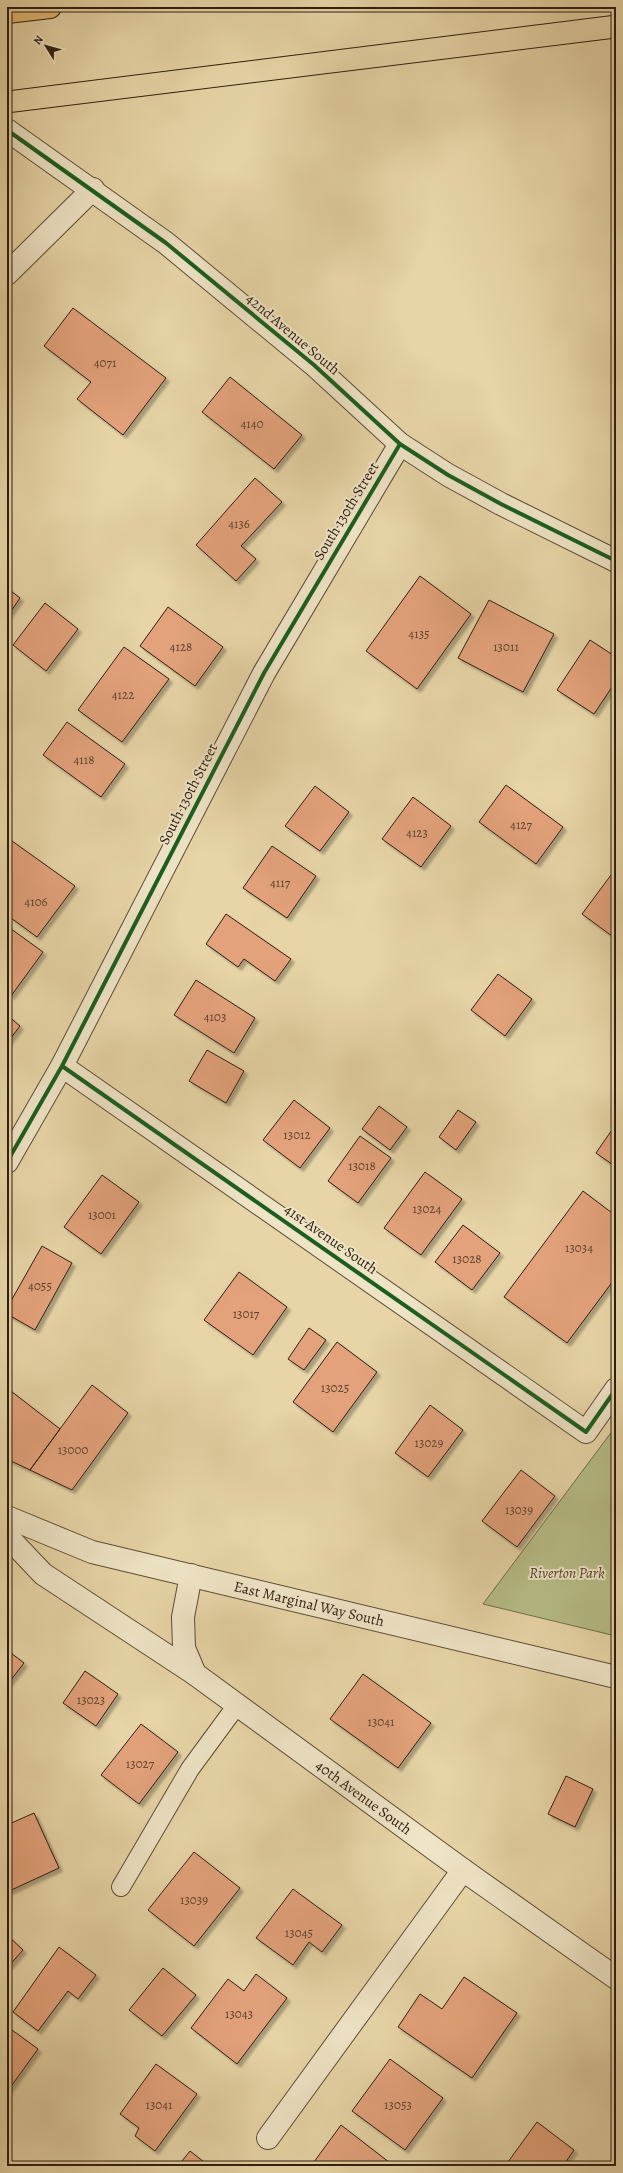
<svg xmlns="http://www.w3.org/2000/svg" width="623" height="2173" viewBox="0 0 623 2173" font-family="Alegreya,serif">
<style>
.green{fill:#b6bd87;stroke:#726e4b}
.building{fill:#e3a27c;stroke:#2f1e0f;filter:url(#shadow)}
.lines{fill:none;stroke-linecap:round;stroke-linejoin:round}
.service-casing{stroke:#5d4c35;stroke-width:20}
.minor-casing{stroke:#5d4c35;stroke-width:24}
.tertiary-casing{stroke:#5d4c35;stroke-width:24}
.motorway-casing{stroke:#2f1e0f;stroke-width:24}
.service{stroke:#efe4c6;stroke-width:18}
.minor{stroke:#efe4c6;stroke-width:22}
.tertiary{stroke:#efe4c6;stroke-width:22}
.motorway{stroke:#e4ba74;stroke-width:22}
.tram{stroke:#2f1e0f;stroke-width:1}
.cycleway-casing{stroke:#efe4c6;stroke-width:6}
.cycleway{stroke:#1b5e20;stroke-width:4}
.labels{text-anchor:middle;stroke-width:4;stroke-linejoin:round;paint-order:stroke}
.number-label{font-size:13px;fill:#5c3f2a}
.street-label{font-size:15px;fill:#2f1e0f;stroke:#efe4c6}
.park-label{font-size:15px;font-style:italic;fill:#51462d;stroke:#efe4c6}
</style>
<defs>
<filter id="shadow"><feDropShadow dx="3.5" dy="3.5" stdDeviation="1" flood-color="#0004"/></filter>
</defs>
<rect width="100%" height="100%" fill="#e7d5a7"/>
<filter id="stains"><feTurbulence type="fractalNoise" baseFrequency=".005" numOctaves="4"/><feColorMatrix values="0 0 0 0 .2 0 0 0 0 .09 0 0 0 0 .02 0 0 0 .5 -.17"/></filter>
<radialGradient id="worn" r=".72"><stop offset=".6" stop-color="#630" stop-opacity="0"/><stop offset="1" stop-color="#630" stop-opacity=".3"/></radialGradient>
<path class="green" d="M 616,1426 L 616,1636 L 483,1604 Z"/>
<path class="building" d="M 73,308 L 166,378 L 123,435 L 77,399 L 91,382 L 44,346 Z
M 230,377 L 302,435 L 274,469 L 202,412 Z
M 255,478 L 282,502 L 241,546 L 256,559 L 236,581 L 196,545 Z
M 420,576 L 471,614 L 417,689 L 366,651 Z
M 7,588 L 20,598 L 7,617 Z
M 489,600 L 554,634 L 523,692 L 458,658 Z
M 45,603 L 78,629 L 46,671 L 13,645 Z
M 168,607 L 223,647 L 195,686 L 140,646 Z
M 590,640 L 616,657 L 616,681 L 594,714 L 557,690 Z
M 124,647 L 169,679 L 122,742 L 78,710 Z
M 67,722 L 125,764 L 101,797 L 43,755 Z
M 506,785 L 563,827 L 536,864 L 479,822 Z
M 315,786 L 349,812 L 320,851 L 285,826 Z
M 413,797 L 451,826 L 421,867 L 382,839 Z
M 12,841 L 75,886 L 37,937 L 7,915 L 7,848 Z
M 272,846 L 316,876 L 287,918 L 243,888 Z
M 614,871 L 616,872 L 616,939 L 582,914 Z
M 226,914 L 291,959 L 275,981 L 244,959 L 238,967 L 206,944 Z
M 7,926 L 43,952 L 11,996 L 7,993 Z
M 498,974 L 532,999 L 505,1036 L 471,1010 Z
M 196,980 L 255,1018 L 234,1053 L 174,1015 Z
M 7,1015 L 20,1026 L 7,1043 Z
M 207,1050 L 244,1071 L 226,1103 L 189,1081 Z
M 294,1100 L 330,1128 L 300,1168 L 263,1140 Z
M 379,1106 L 407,1127 L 390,1150 L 362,1129 Z
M 458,1110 L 476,1122 L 456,1150 L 439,1137 Z
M 616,1124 L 616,1167 L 596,1153 Z
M 360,1136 L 391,1158 L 358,1203 L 328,1181 Z
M 425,1172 L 462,1199 L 421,1255 L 384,1228 Z
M 102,1175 L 139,1202 L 101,1254 L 64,1227 Z
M 583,1191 L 616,1216 L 616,1277 L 567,1343 L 504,1297 Z
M 463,1225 L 500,1253 L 472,1290 L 435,1262 Z
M 42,1246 L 72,1263 L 35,1330 L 7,1314 L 7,1308 Z
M 239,1272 L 287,1307 L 253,1355 L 204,1320 Z
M 309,1328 L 326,1340 L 304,1370 L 288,1359 Z
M 337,1342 L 377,1372 L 333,1432 L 293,1402 Z
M 92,1385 L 128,1413 L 72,1490 L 30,1470 Z
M 7,1388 L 60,1429 L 30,1470 L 7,1459 Z
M 430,1405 L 463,1430 L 428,1477 L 395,1453 Z
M 521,1470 L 555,1496 L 517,1547 L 482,1521 Z
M 7,1650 L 24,1663 L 7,1685 Z
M 85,1671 L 118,1694 L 96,1726 L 63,1703 Z
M 363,1674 L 431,1723 L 398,1768 L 330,1719 Z
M 141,1724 L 178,1752 L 139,1804 L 101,1775 Z
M 566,1776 L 593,1789 L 575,1827 L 548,1814 Z
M 34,1813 L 59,1868 L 7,1892 L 7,1825 Z
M 194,1852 L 240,1888 L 194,1946 L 148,1910 Z
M 293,1889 L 342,1925 L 322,1952 L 309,1942 L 293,1965 L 256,1938 Z
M 7,1935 L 23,1950 L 7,1968 Z
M 59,1947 L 96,1975 L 78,1999 L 68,1991 L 38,2031 L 13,2012 Z
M 163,1968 L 196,1995 L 162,2036 L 129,2010 Z
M 256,1974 L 287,1998 L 237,2064 L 191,2028 L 228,1979 L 244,1991 Z
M 464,1977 L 517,2013 L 472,2078 L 398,2027 L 420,1994 L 442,2009 Z
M 12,2030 L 38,2049 L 7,2092 L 7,2037 Z
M 390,2059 L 443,2098 L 405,2150 L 352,2111 Z
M 156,2064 L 197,2094 L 155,2151 L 135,2136 L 139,2128 L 120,2114 Z
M 537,2122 L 574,2150 L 563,2166 L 505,2166 Z
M 341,2125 L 394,2166 L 311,2166 Z
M 190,2151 L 209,2166 L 178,2166 Z"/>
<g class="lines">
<defs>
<path id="service" d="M 121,1887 L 190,1769 L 237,1705"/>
<path id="minor" d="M 7,274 L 93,189
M 62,1066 L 586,1432 L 616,1389
M 268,2138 L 463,1870"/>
<g id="tertiary">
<path d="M 7,130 L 166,243 L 314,365 L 400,444 L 448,475 L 501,504 L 616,561"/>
<path d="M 7,1162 L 62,1066 L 264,673 L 400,444"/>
<path id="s1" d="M 7,1517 L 92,1552 L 616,1677"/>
<path d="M 7,1536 L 43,1574 L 195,1674"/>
<path id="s2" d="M 191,1575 L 183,1617 L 184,1648 L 195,1674 L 463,1870 L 616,1978"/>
</g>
<path id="motorway" d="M 7,12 L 50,7"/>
</defs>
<use href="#service" class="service-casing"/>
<use href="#minor" class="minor-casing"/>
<use href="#tertiary" class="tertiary-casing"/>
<use href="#motorway" class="motorway-casing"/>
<use href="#service" class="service"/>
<use href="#minor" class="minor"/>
<use href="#tertiary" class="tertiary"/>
<use href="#motorway" class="motorway"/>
<path class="tram" d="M 7,91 L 616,15
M 7,113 L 616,38"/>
<defs>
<path id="cycleway" d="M 7,130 L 166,243 L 314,365 L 400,444 L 448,475 L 501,504 L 616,561
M 62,1066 L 586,1432 L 616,1389
M 7,1162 L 62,1066 L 264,673 L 400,444"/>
</defs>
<use href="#cycleway" class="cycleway-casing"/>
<use href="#cycleway" class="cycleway"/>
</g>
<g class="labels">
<g class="number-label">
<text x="105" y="367">4071</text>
<text x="252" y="428">4140</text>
<text x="239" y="528">4136</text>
<text x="419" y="638">4135</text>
<text x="181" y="651">4128</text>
<text x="506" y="651">13011</text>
<text x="123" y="699">4122</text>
<text x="84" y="764">4118</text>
<text x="521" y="829">4127</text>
<text x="417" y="837">4123</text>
<text x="280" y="887">4117</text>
<text x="36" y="906">4106</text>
<text x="215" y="1021">4103</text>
<text x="297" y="1139">13012</text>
<text x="362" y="1170">13018</text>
<text x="427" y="1213">13024</text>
<text x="102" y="1219">13001</text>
<text x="579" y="1252">13034</text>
<text x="467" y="1263">13028</text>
<text x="40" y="1290">4055</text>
<text x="246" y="1318">13017</text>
<text x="335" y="1392">13025</text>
<text x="429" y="1447">13029</text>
<text x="73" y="1454">13000</text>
<text x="519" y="1514">13039</text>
<text x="91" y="1704">13023</text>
<text x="381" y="1726">13041</text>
<text x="140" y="1768">13027</text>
<text x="194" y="1904">13039</text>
<text x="299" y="1937">13045</text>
<text x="239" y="2018">13043</text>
<text x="159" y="2109">13041</text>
<text x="398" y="2109">13053</text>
</g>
<g class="street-label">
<text transform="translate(293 334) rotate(40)" y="5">42nd Avenue South</text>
<text transform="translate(346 511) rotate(-59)" y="5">South 130th Street</text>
<text transform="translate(188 794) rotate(-63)" y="5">South 130th Street</text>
<text transform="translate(331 1239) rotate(35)" y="5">41st Avenue South</text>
<text dy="5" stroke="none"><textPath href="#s1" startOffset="315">East Marginal Way South</textPath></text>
<text dy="5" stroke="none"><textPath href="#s2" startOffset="311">40th Avenue South</textPath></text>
</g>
<g class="park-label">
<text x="567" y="1578">Riverton Park</text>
</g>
</g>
<rect width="623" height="2173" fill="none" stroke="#e7d5a7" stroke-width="24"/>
<rect x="8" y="8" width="607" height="2157" fill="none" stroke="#2f1e0f" stroke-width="2"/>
<rect x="12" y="12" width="599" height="2149" fill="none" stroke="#2f1e0f"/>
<g transform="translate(46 46) rotate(307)" stroke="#efe4c6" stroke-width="3" paint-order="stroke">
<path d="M0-3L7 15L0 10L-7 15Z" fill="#2f1e0f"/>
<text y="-6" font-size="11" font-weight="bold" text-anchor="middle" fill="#2f1e0f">N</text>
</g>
<rect width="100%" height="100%" filter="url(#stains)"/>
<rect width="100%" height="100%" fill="url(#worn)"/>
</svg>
